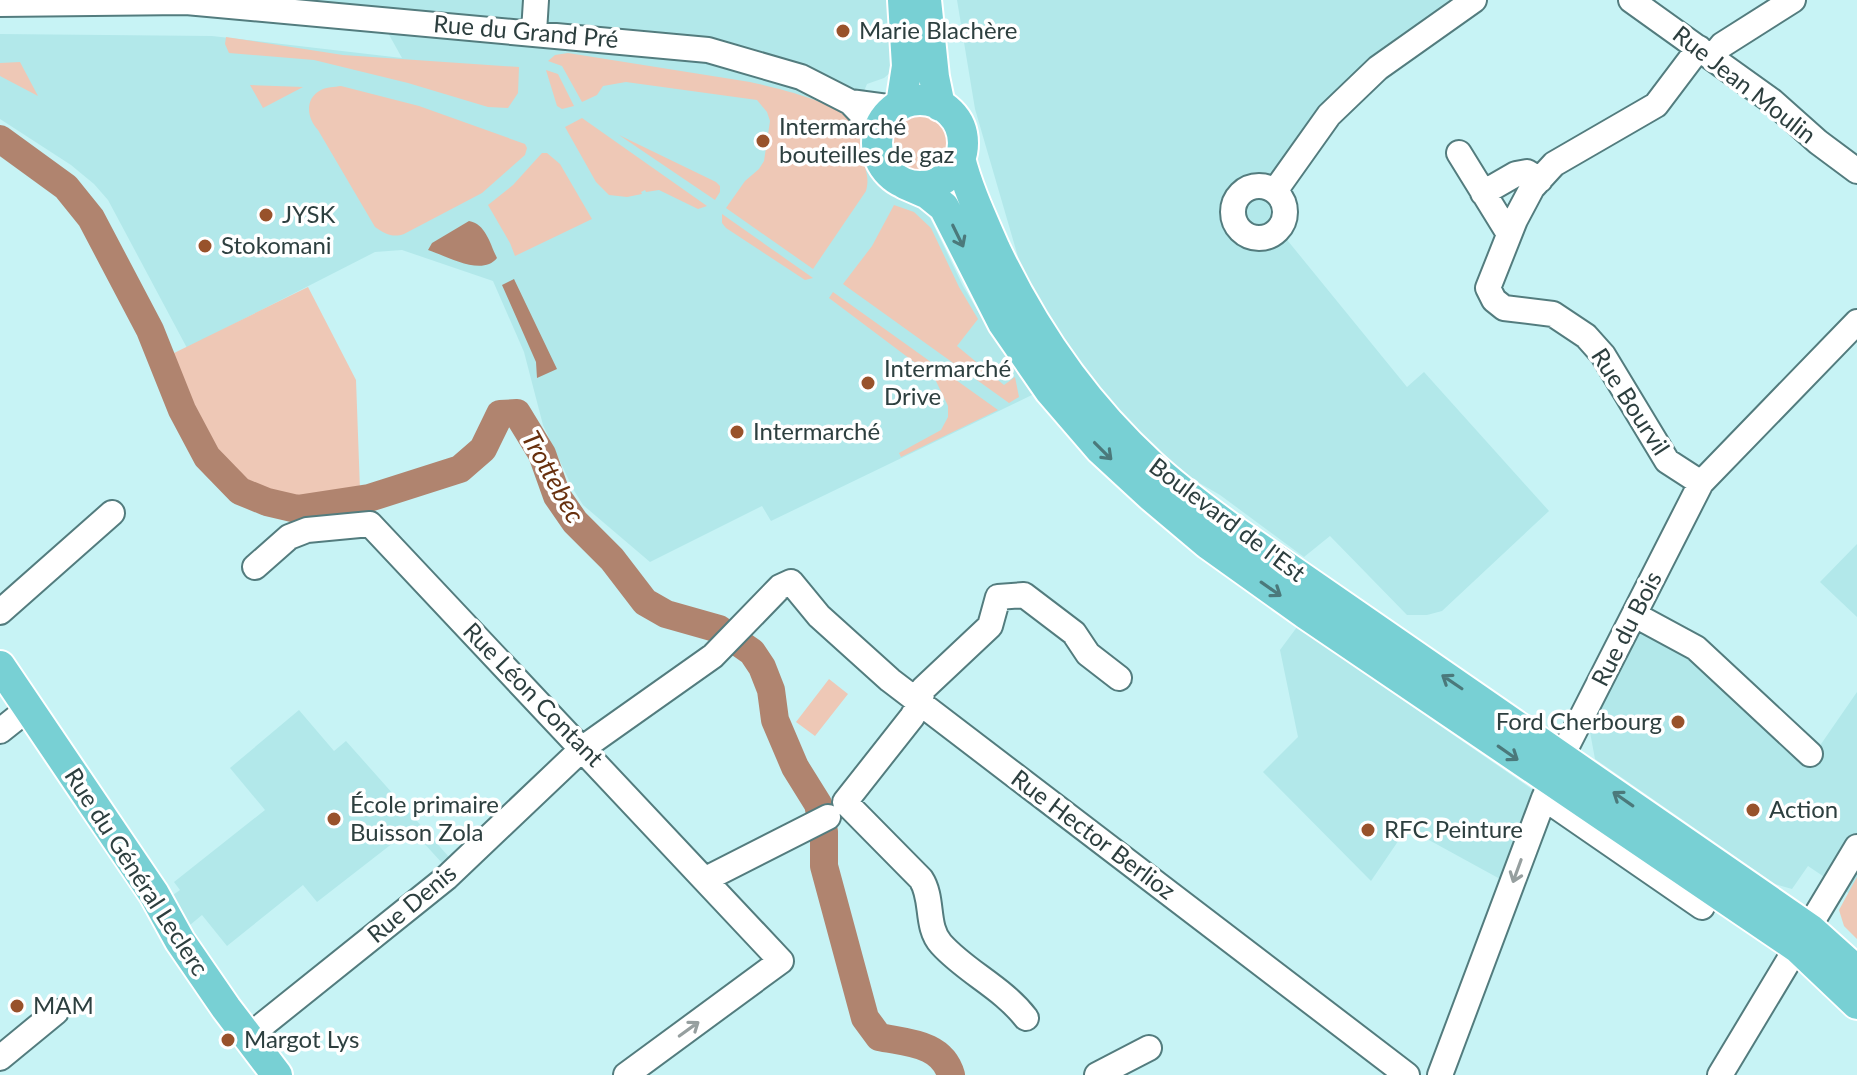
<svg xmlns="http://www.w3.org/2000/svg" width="1857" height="1075" viewBox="0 0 1857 1075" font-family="Lato,sans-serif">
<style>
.built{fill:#b2e8ea}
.green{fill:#eec8b6}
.water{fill:#b0846f}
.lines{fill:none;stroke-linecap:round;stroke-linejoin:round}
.river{stroke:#b0846f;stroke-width:28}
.minor-casing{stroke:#537c7e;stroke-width:28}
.major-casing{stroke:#fff;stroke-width:34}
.minor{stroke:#fff;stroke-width:24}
.major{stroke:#78d0d4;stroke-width:30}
.oneway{stroke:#4b797b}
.oneway2{stroke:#969f9f}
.poi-dot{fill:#98522b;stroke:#fff;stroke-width:3}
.labels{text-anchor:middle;stroke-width:7;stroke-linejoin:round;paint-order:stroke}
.poi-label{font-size:24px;fill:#2d3f3f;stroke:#fff;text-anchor:start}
.street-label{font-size:24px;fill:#2d3f3f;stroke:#fff}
.water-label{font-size:26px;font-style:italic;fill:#68300e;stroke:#fff}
</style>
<rect width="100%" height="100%" fill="#c7f3f5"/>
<path class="built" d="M 303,0 L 890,0 L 891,72 L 884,78 L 867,84 L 854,115 L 865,135 L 870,165 L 876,179 L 923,203 L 963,286 L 998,345 L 1036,393 L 771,521 L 762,506 L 650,562 L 583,505 L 573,489 L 543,425 L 524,352 L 493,281 L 402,250 L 375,252 L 187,348 L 108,200 L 94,184 L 71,165 L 0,119 L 0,34 L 212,36 L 402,58 L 378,15 L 304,6 Z
M 957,0 L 1466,0 L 1378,68 L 1280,196 L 1285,211 L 1279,230 L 1407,387 L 1424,372 L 1549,511 L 1442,611 L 1427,615 L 1407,615 L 1330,536 L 1304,557 L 1220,495 L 1184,474 L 1125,419 L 1070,351 L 1023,274 L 975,109 Z
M 1857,544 L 1857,617 L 1820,582 Z
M 1638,622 L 1693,653 L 1810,760 L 1857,692 L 1857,899 L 1808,866 L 1792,889 L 1775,884 L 1595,759 L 1590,732 Z
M 1297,627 L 1536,792 L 1511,885 L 1407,828 L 1371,881 L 1263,772 L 1298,737 L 1280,650 Z
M 299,710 L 334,751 L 346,741 L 449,857 L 442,863 L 411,829 L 317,902 L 303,885 L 227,946 L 202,915 L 190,925 L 170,897 L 180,890 L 174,882 L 265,810 L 230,768 Z"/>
<path class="green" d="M 226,37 L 343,55 L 519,67 L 518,93 L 508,108 L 488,107 L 408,83 L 314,60 L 229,53 L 225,44 Z
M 568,53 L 750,82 C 777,88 838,102 855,124 C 862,134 859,144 861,155 C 865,169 870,176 866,191 L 813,269 L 726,208 L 745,181 L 759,169 L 764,161 L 770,121 L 767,112 L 757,100 L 626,82 L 603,86 L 597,95 L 582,102 L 562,66 L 548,61 L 555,55 Z
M 20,62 L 38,96 L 0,76 L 0,63 Z
M 546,70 L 558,74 L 574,106 L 562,109 L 557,106 Z
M 250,85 L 303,87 L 263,108 Z
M 341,86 L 419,106 L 525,144 L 527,148 L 525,155 L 482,193 L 404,234 C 393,238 385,234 375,227 L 318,130 C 307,118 304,99 321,90 C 326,87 335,87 341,86 Z
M892 143a28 28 0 1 1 56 0a28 28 0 1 1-56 0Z
M 582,118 L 707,206 L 698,209 L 659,190 L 646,192 L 645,190 L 641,192 L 642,194 L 627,197 L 609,195 L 596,182 L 565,127 Z
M 619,135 L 716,182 L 720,186 L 720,192 L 715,200 Z
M 542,153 L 547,153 L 560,164 L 592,219 L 515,256 L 510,243 L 488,205 L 513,185 Z
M 894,205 L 914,212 L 931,228 L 959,287 L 978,319 L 957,346 L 1004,385 L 1015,377 L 1019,397 L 1009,403 L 843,284 L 872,246 Z
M 722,214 L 813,278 L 805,280 L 726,228 L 722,223 Z
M 308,287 L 356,380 L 360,490 C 338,494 315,499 292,498 C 221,492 192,412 168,356 Z
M 833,292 L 998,410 L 901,457 L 899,453 L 941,430 L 948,417 L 948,406 L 934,377 L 829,298 Z
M 829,679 L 848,694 L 815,736 L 796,722 Z
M 1857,877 L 1857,939 L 1844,926 L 1839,910 Z"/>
<path class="water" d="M 469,221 C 486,224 490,244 497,258 C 482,277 447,256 428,250 L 432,243 Z
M 514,279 L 557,369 L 537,378 L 536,362 L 502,285 Z"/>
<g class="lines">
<path class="river" d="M 0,139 L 66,187 L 91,218 L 150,330 L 182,410 L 207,457 L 240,491 L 267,502 L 297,509 L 369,498 L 460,469 L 483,449 L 500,414 L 517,413 L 542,454 L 557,496 L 575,522 L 612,559 L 645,602 L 666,614 L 719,629 L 752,652 L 762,667 L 771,690 L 775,720 L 795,767 L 818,804 L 824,832 L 824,866 L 865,1018 L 879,1037 C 908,1043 942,1043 951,1075"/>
<defs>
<path id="minor" d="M 1631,0 L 1772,101 L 1818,142 L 1857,171
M 0,4 L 186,2 L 708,50 L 801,77 L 850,102 L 895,108
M 534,32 L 536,0
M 1699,48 L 1656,105 L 1554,164 L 1532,188 L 1515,220 L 1488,288 L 1494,300 L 1504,308 L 1553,314 L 1586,336 L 1603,355 L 1667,461 L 1701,483
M 1713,56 L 1722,45 L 1793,0
M 850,102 L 878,131
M 1459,153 L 1509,234
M1233 212a26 26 0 1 1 52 0a26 26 0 1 1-52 0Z
M 1275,191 L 1329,115 L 1378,68 L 1474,0
M 1483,193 L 1516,174 L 1527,172 L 1540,180
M 255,567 L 289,537 L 307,530 L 370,524 L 781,961 L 626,1075
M 0,612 L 112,513
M 1635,615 L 1696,648 L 1810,754
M 0,731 L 29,708
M 1544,798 L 1702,907
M 706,879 L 828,817
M 1026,1018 C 1002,987 966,972 941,944 C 925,926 934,899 921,879 L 845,802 L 912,717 L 920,703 L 923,689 L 990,626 L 998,597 L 1024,595 L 1074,633 L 1088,654 L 1119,678
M 249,1036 L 446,878 L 583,748 L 713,656 L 780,587 L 791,582 L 819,616 L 890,680 L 1407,1075
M 0,1058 L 56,1012
M 1097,1075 L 1149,1048
M 1440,1075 L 1544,798 L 1568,744 L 1701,483 L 1857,322
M 1720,1075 L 1857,847"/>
<path id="major" d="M 926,0 L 934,77 L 940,106
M877 143a43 43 0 1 1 86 0a43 43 0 1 1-86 0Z
M 901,105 L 907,66 L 903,0
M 960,158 C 968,190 982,219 995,249 C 1033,329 1085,405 1151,465 C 1178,490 1208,512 1237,533 L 1810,929 L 1857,971
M 905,184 L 928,194 L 944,207 L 1003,323 L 1050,391 L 1100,449 L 1151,496 L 1208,544 L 1306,614 L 1798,948 L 1857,1004
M 0,666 L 154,894 L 180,941 L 226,1008 L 277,1075"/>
</defs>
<use href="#minor" class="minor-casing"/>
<use href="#major" class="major-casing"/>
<use href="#minor" class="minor"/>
<use href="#major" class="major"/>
</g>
<defs><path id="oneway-shaft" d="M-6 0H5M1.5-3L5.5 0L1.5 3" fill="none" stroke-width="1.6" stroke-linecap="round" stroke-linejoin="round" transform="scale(2)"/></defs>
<g class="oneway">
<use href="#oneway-shaft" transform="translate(958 236) rotate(64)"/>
<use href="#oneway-shaft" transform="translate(1103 451) rotate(45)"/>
<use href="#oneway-shaft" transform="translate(1271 589) rotate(35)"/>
<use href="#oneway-shaft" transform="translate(1452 682) rotate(-146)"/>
<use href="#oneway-shaft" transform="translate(1508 753) rotate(35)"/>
<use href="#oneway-shaft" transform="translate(1623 799) rotate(-145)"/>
</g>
<g class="oneway2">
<use href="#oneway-shaft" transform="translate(1517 871) rotate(110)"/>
<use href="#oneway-shaft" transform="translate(689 1029) rotate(-36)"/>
</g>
<g class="poi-dot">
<circle cx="843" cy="31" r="8"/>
<circle cx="763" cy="141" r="8"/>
<circle cx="266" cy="215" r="8"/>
<circle cx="205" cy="246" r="8"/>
<circle cx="868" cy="383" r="8"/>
<circle cx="737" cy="432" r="8"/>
<circle cx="1678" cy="722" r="8"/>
<circle cx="1753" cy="810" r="8"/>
<circle cx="334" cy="819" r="8"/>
<circle cx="1368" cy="830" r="8"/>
<circle cx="17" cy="1006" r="8"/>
<circle cx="228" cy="1040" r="8"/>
</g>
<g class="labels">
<g class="poi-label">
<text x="859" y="39">Marie Blachère</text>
<text x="779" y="135">Intermarché<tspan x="779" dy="28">bouteilles de gaz</tspan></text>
<text x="282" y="223">JYSK</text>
<text x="221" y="254">Stokomani</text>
<text x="884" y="377">Intermarché<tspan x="884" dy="28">Drive</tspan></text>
<text x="753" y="440">Intermarché</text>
<text x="1662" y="730" text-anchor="end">Ford Cherbourg</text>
<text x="350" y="813">École primaire<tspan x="350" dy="28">Buisson Zola</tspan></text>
<text x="1769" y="818">Action</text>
<text x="1384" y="838">RFC Peinture</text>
<text x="33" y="1014">MAM</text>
<text x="244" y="1048">Margot Lys</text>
</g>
<g class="street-label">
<text transform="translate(526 32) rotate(5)" y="8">Rue du Grand Pré</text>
<text transform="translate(1744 85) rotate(38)" y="8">Rue Jean Moulin</text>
<text transform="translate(1630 402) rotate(57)" y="8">Rue Bourvil</text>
<text transform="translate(1227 520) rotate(37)" y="8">Boulevard de l'Est</text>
<text transform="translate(1627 629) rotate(-63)" y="8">Rue du Bois</text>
<text transform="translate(533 695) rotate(46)" y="8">Rue Léon Contant</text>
<text transform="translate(1093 835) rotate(37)" y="8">Rue Hector Berlioz</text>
<text transform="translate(136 872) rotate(57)" y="8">Rue du Général Leclerc</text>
<text transform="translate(412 904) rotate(-40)" y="8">Rue Denis</text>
</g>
<g class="water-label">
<text transform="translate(553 477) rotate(61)" y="9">Trottebec</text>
</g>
</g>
</svg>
